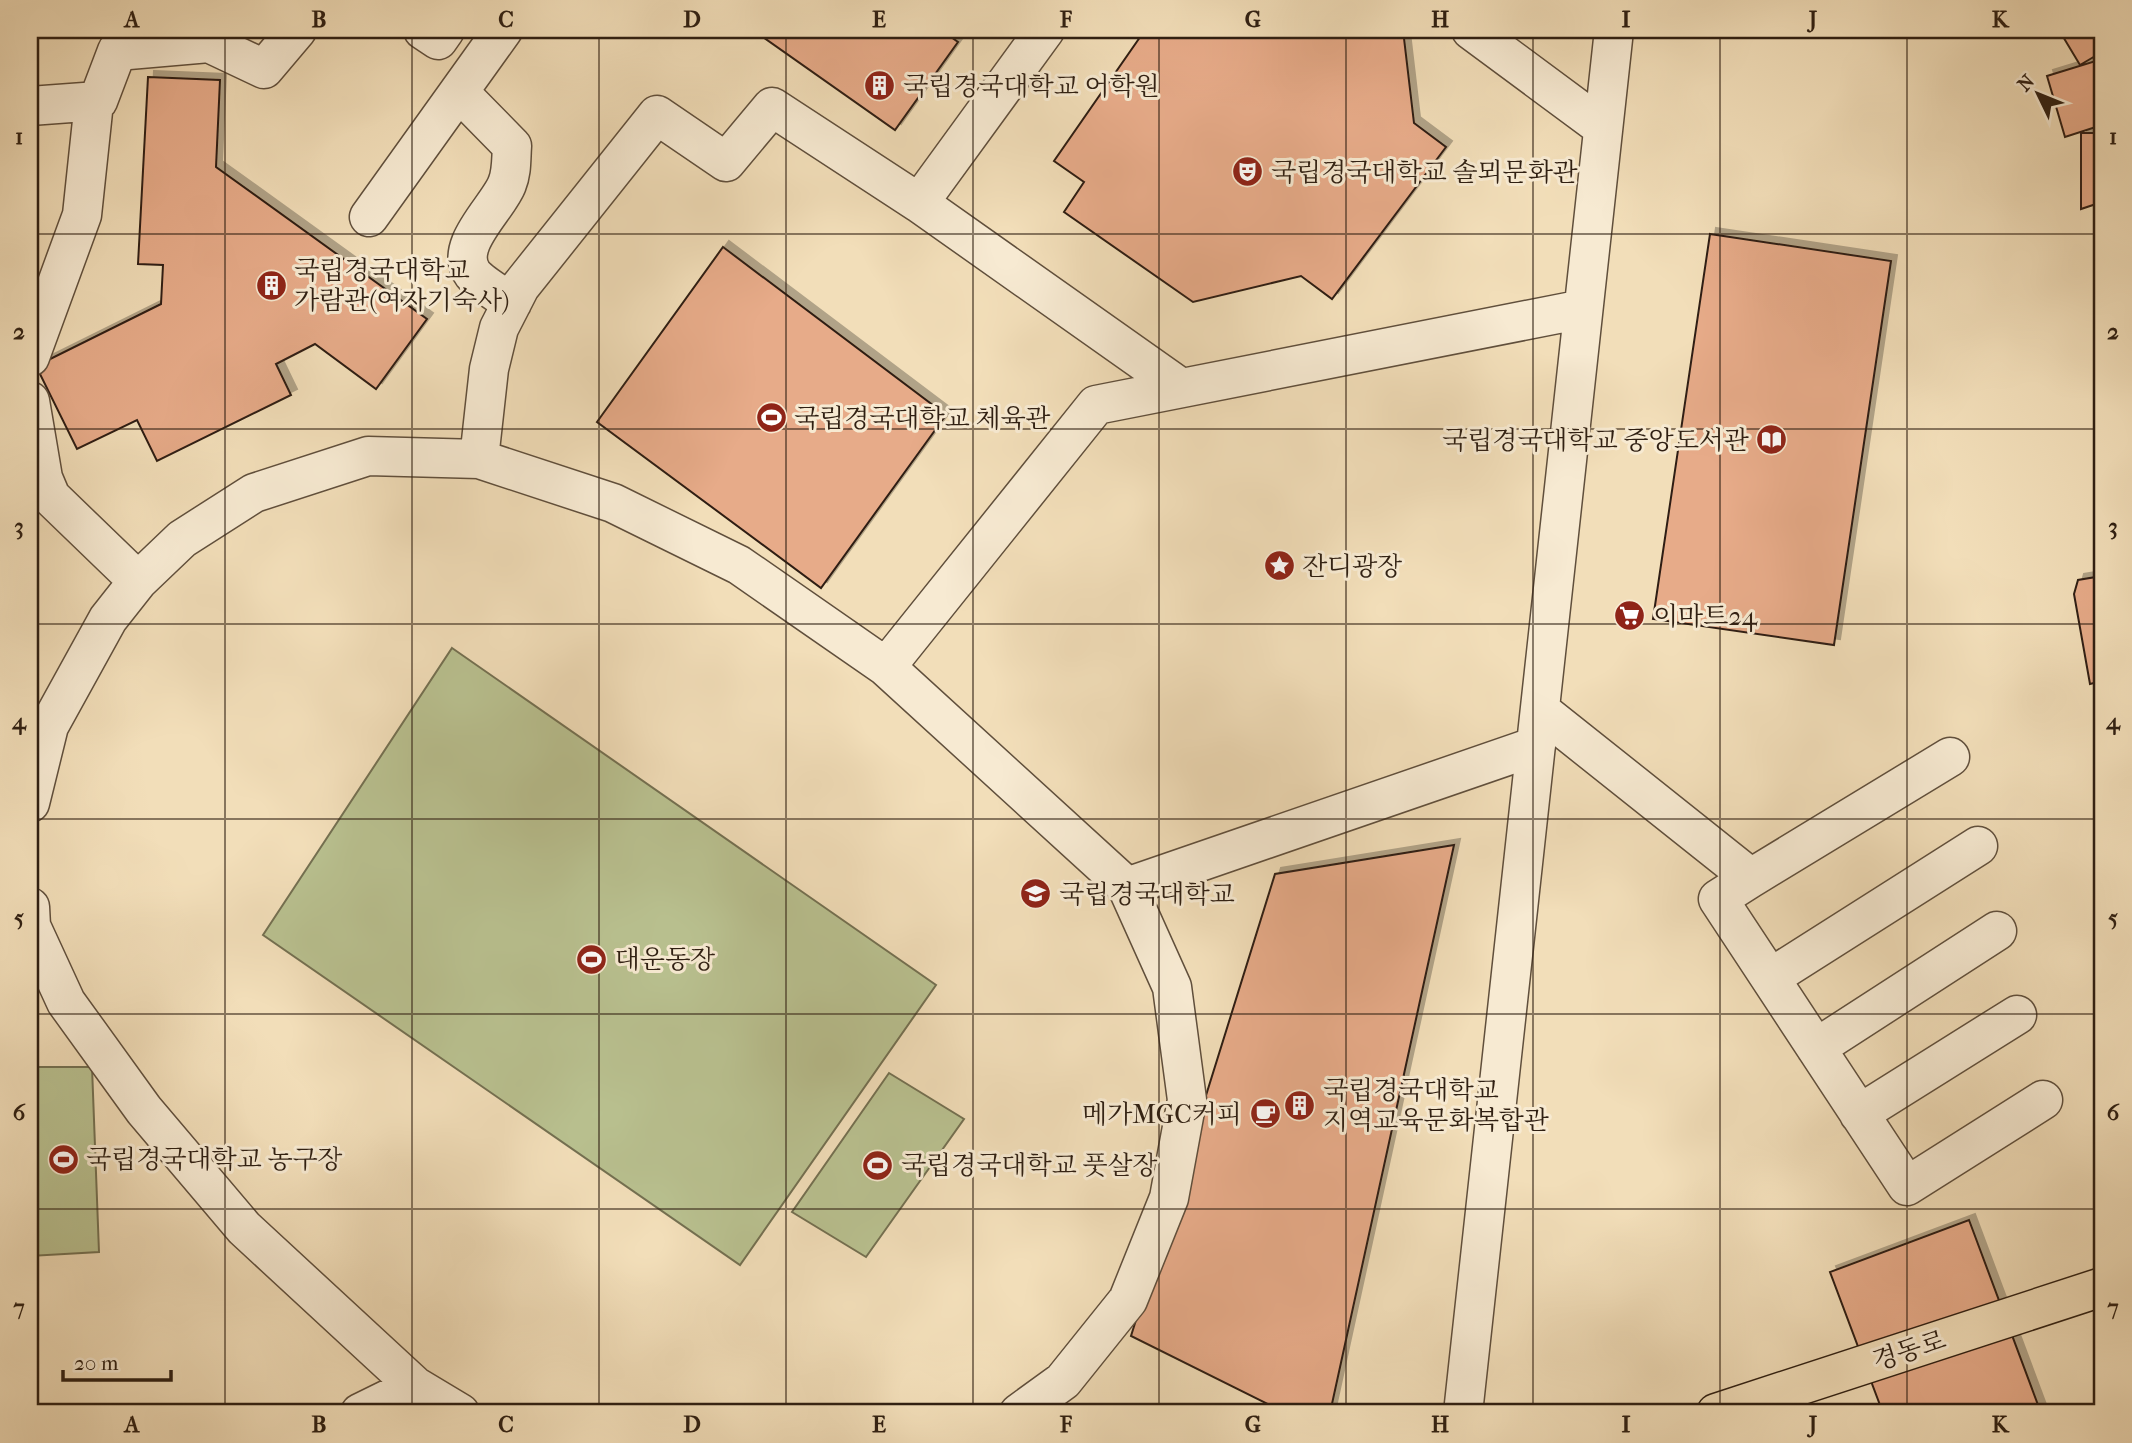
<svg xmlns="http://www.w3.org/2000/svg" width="2132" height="1443" viewBox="0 0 2132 1443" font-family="'IM FELL French Canon','Noto Serif KR',serif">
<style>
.green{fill:#b9c190;stroke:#747051;stroke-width:2}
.building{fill:#e7ab89;stroke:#2f1f12;stroke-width:2;filter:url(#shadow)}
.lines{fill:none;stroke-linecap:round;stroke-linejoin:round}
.minor-casing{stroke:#604f3c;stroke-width:41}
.major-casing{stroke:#2f1f12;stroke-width:41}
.minor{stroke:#f7ead2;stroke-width:38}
.major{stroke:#f2deb9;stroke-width:38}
.grid{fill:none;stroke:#2f1f12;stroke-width:2;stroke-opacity:0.55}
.labels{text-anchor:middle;stroke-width:6;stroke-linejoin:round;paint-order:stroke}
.poi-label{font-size:26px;fill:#2f1f12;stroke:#f7ead2;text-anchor:start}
.street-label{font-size:26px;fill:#2f1f12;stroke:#f7ead2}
.neatline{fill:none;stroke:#2f1f12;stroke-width:2.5}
.grid-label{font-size:23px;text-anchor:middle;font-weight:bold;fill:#2f1f12}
</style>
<defs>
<filter id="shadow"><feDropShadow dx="6" dy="-6" stdDeviation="0" flood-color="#0004"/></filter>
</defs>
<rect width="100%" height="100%" fill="#f2deb9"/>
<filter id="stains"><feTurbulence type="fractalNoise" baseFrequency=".00286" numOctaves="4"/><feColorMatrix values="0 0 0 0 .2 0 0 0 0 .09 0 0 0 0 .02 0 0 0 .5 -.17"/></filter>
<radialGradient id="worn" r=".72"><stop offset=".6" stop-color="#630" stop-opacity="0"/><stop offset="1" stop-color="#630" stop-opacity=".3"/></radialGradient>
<path class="green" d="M 452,648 L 936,985 L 740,1265 L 263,935 Z
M 30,1067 L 92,1067 L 99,1252 L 30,1256 Z
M 889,1073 L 964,1119 L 866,1257 L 792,1212 Z"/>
<path class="building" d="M 753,30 L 941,30 L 958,42 L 895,130 Z
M 1145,30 L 1403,30 L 1414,123 L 1446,147 L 1332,299 L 1301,276 L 1193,302 L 1064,212 L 1084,182 L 1054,161 Z
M 1755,30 L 1788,30 L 1787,34 Z
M 2059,30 L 2102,30 L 2102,52 L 2080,65 Z
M 2102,59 L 2102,125 L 2065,137 L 2047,76 Z
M 148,77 L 220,80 L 216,167 L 427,319 L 376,389 L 315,344 L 276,364 L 291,395 L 157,461 L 137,420 L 77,449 L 36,366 L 161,304 L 163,265 L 138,264 Z
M 2101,129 L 2102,202 L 2081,209 L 2081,133 L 2101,133 Z
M 1710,234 L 1891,261 L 1834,645 L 1653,619 Z
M 723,247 L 946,415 L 821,588 L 597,422 Z
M 2102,576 L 2102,681 L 2090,684 L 2074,594 L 2078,580 Z
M 1454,845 L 1330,1413 L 1286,1413 L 1131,1336 L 1275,874 Z
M 1969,1220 L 2041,1413 L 1883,1413 L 1830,1272 Z"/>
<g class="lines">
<defs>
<path id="minor" d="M 423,30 L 438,40 L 445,30
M 1471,30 L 1602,127
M 459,92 L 512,146 C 511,159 512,172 507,184 C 498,208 452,246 473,274 C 481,284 501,295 512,303
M 30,106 L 98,101 L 117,51 L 209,43 L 264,69 L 297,30
M 919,203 L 1045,30
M 369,217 L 503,30
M 30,357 L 82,215 L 94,102
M 30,401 L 43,478 L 51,497 L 138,581
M 479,459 L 489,369 L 499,328 L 520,287 L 657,115 L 726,162 L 772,107 L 919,203 L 1181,388
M 886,667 L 1096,405 L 1583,309
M 1540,710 L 1751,878 L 1718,899 L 1907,1186 L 2043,1100
M 30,803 L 49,726 L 108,619 L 138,581 L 182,539 L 254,493 L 368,456 L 479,459 L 613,503 L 739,565 L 886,667 L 1127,887 L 1172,987 L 1187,1100 L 1169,1198 L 1128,1300 L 1063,1381 L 1019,1413
M 1751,878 L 1950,757
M 1127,887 L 1536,746
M 30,907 L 31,926 L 66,1002 L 144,1110 L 244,1228 L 415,1386 L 460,1413
M 1770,978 L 1978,846
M 1816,1048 L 1997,931
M 1859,1114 L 2017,1015
M 360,1413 L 415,1386
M 1463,1413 L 1614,30"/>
<path id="major" d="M 1716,1413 L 2102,1287"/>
</defs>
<use href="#minor" class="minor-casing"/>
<use href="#major" class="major-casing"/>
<use href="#minor" class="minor"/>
<use href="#major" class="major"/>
</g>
<path class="grid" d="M 225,30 L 225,1413M 412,30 L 412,1413M 599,30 L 599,1413M 786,30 L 786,1413M 973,30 L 973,1413M 1159,30 L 1159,1413M 1346,30 L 1346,1413M 1533,30 L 1533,1413M 1720,30 L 1720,1413M 1907,30 L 1907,1413M 30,234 L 2102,234M 30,429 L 2102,429M 30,624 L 2102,624M 30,819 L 2102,819M 30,1014 L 2102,1014M 30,1209 L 2102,1209"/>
<defs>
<symbol id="building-disc" viewBox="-11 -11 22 22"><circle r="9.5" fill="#8f2418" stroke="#f7ead2"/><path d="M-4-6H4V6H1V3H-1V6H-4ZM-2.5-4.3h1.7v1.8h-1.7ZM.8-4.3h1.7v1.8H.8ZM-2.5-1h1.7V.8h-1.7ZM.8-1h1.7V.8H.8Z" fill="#fff"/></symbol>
<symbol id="theatre-disc" viewBox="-11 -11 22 22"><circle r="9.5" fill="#8f2418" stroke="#f7ead2"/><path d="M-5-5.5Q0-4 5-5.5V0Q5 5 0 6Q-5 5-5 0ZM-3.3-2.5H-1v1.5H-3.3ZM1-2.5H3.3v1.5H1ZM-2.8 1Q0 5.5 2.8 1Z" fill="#fff"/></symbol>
<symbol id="stadium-disc" viewBox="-11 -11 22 22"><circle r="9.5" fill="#8f2418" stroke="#f7ead2"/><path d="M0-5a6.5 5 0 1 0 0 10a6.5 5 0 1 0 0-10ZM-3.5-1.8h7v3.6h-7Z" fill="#fff"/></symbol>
<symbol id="library-disc" viewBox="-11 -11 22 22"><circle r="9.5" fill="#8f2418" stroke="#f7ead2"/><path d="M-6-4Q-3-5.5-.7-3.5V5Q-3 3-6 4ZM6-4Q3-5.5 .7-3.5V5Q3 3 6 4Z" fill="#fff"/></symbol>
<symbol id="sight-disc" viewBox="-11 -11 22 22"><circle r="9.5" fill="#8f2418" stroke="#f7ead2"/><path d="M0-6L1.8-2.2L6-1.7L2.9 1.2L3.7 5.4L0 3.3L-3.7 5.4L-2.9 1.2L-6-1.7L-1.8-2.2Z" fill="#fff"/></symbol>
<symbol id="supermarket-disc" viewBox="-11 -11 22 22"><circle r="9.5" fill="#8f2418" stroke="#f7ead2"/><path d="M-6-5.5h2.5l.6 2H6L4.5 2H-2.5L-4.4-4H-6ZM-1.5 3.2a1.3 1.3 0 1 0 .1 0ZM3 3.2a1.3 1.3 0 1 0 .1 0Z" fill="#fff"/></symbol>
<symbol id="university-disc" viewBox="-11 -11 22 22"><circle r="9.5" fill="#8f2418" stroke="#f7ead2"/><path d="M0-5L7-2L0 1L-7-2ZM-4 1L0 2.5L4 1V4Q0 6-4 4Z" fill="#fff"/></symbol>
<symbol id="cafe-disc" viewBox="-11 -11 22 22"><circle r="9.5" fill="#8f2418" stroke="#f7ead2"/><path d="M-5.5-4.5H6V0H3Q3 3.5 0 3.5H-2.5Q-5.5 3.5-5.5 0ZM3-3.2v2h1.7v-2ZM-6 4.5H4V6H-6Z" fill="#fff"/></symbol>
</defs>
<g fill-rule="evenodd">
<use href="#building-disc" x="862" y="68" width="35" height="35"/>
<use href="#theatre-disc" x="1230" y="154" width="35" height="35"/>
<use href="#building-disc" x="254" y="268" width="35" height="35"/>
<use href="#stadium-disc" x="754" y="400" width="35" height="35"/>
<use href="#library-disc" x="1754" y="422" width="35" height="35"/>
<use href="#sight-disc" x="1262" y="548" width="35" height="35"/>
<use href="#supermarket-disc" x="1612" y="598" width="35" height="35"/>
<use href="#university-disc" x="1018" y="876" width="35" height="35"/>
<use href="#stadium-disc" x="574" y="942" width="35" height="35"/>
<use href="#building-disc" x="1282" y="1088" width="35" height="35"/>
<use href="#cafe-disc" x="1248" y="1096" width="35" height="35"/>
<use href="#stadium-disc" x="46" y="1142" width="35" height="35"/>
<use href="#stadium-disc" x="860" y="1148" width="35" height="35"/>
</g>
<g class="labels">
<g class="poi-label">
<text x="903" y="95">국립경국대학교 어학원</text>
<text x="1271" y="181">국립경국대학교 솔뫼문화관</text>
<text x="294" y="279">국립경국대학교<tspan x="294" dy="30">가람관(여자기숙사)</tspan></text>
<text x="794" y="427">국립경국대학교 체육관</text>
<text x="1749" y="449" text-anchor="end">국립경국대학교 중앙도서관</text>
<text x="1302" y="575">잔디광장</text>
<text x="1653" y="625">이마트24</text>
<text x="1059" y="903">국립경국대학교</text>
<text x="615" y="968">대운동장</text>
<text x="1323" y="1099">국립경국대학교<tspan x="1323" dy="30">지역교육문화복합관</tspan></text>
<text x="1242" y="1123" text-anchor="end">메가MGC커피</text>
<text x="86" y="1168">국립경국대학교 농구장</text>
<text x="901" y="1174">국립경국대학교 풋살장</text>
</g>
<g class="street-label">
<text transform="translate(1909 1350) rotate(-18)" y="9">경동로</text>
</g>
</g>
<rect width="2132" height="1443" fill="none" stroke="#f2deb9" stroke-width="77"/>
<g transform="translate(2038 94) rotate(313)" stroke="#f7ead2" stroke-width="5" paint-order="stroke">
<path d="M0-5L12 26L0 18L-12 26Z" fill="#2f1f12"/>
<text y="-10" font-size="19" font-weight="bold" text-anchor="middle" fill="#2f1f12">N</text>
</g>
<path d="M63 1370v10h108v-10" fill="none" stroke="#2f1f12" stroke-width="3.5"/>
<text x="74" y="1370" font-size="21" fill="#2f1f12" stroke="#f7ead2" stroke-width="5" paint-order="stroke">20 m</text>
<rect x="38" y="38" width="2056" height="1366" class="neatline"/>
<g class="grid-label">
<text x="132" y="27">A</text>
<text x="319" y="27">B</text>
<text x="506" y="27">C</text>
<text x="692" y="27">D</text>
<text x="879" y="27">E</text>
<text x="1066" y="27">F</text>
<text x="1253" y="27">G</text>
<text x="1440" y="27">H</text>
<text x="1626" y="27">I</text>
<text x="1813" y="27">J</text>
<text x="2000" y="27">K</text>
<text x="19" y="144">1</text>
<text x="2113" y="144">1</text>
<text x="19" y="339">2</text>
<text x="2113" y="339">2</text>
<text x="19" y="534">3</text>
<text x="2113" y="534">3</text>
<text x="19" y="729">4</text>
<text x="2113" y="729">4</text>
<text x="19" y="925">5</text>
<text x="2113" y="925">5</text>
<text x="19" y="1120">6</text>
<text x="2113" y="1120">6</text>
<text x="19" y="1315">7</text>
<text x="2113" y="1315">7</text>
<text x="132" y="1432">A</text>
<text x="319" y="1432">B</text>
<text x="506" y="1432">C</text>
<text x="692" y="1432">D</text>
<text x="879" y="1432">E</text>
<text x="1066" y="1432">F</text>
<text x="1253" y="1432">G</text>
<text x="1440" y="1432">H</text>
<text x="1626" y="1432">I</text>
<text x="1813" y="1432">J</text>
<text x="2000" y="1432">K</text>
</g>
<rect width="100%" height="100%" filter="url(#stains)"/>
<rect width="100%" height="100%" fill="url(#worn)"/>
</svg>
